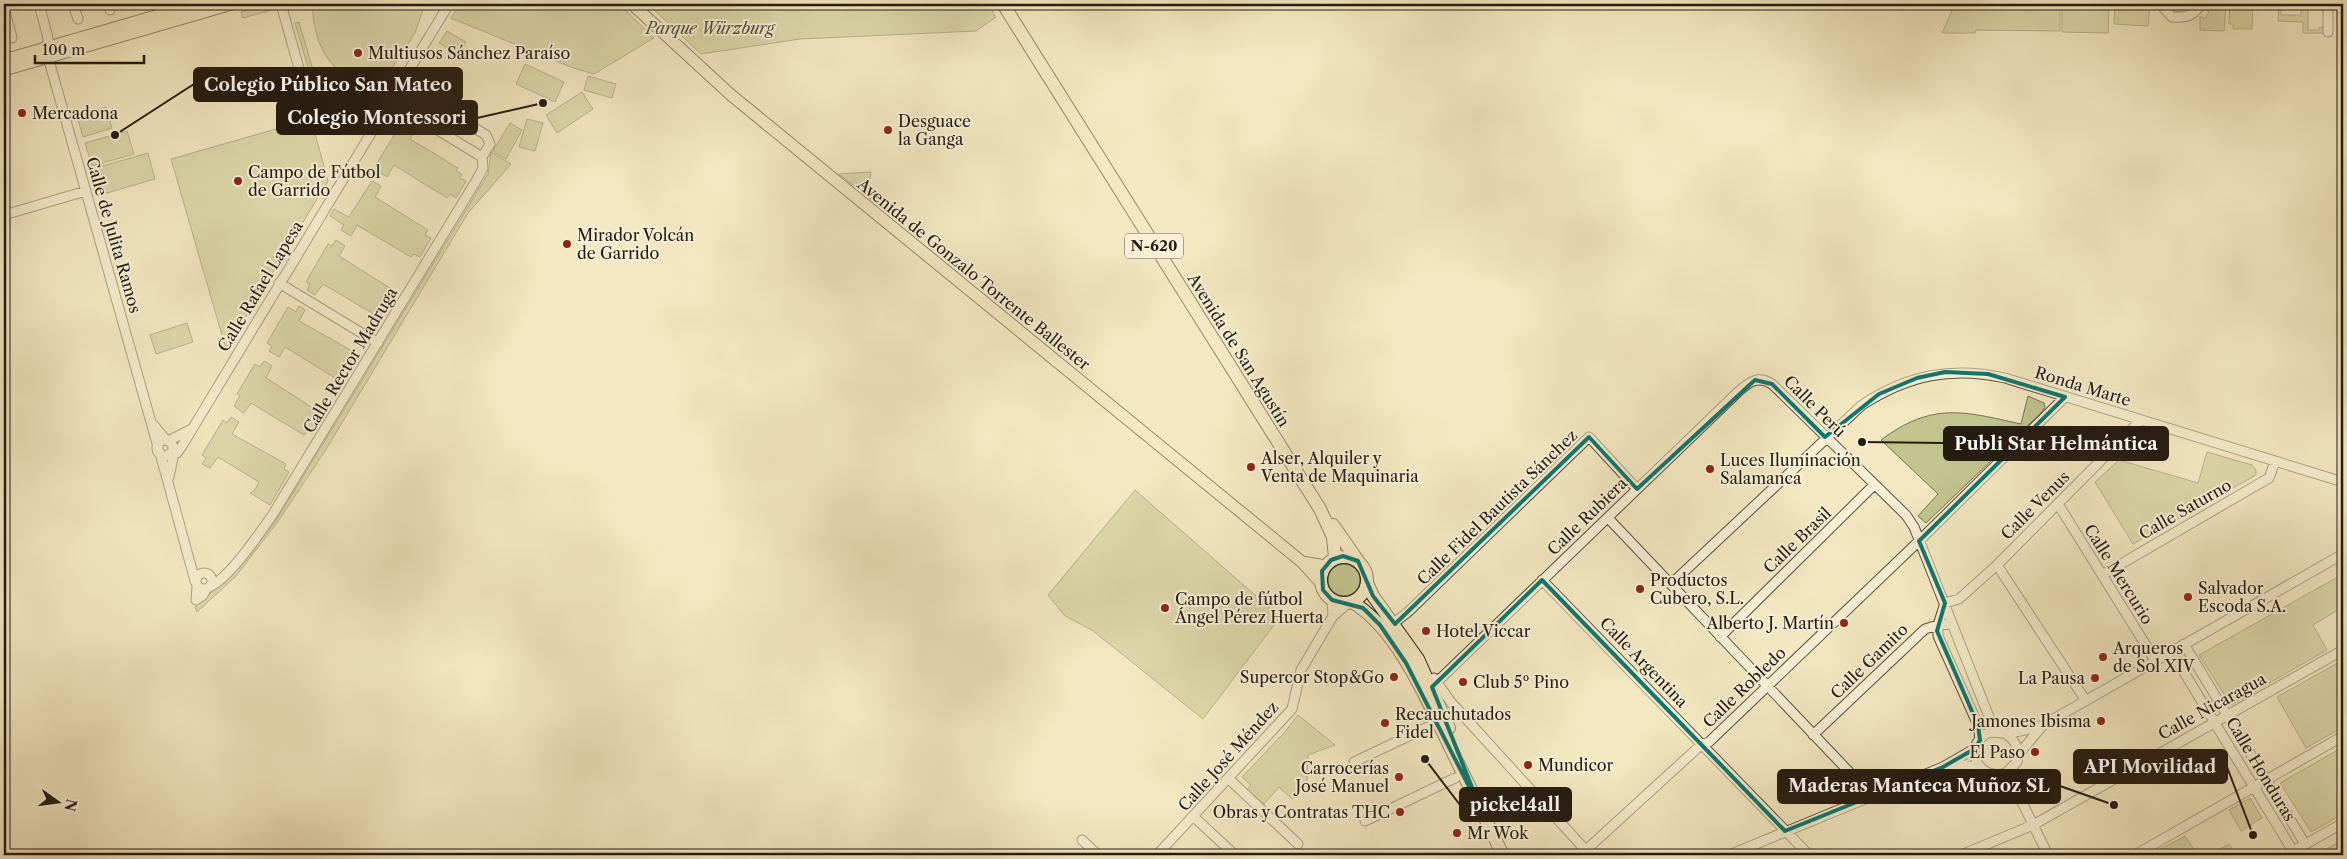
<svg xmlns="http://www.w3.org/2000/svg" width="2347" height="859" viewBox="0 0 2347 859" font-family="'Libre Caslon Text',serif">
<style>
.green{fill:#c1c48f;stroke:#727050}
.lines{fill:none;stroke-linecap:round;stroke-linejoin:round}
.minor-casing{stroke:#584e3d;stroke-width:11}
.major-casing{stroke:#241b11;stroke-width:13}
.highway-casing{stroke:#241b11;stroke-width:14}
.minor{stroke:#f7f0d7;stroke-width:9}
.major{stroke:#f3e8c1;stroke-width:11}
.highway{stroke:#f3e8c1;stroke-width:12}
.marked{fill:none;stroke:#0f766e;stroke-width:4;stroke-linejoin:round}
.poi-dot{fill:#8f2418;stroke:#f7f0d7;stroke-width:2}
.labels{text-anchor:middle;stroke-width:4;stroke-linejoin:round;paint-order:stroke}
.shield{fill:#f7f0d7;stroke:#635b4c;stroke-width:1}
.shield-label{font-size:15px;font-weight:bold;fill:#241b11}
.park-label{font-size:16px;font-style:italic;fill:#534e37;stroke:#f7f0d7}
.poi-label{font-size:16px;fill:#241b11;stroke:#f7f0d7;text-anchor:start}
.street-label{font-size:16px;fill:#241b11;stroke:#f7f0d7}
.leader{fill:none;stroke:#241b11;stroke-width:2}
.callout-dot{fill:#241b11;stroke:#f7f0d7;stroke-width:2}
.callout{fill:#241b11;stroke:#241b11;stroke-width:2}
.callout-label{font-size:18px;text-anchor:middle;font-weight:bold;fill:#fff}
</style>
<rect width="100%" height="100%" fill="#f3e8c1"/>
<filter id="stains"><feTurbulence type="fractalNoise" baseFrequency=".004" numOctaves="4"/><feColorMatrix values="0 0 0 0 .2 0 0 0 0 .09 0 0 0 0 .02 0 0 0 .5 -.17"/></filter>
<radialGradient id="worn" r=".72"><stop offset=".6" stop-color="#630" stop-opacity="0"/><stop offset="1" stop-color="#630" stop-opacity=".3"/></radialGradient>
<path class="green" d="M 312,4 L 425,4 L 415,33 L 378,89 C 331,76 315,52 312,4 Z
M 459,4 L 619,4 L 654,38 L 594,74 L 573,68 L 451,18 Z
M 648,4 L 988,4 L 996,17 L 976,31 L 800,39 L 701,54 Z
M 1955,4 L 1984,4 L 1985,8 L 1989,9 L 1990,4 L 2014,4 L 2014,9 L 2017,4 L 2025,4 L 2021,10 L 2060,9 L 2060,31 L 1976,30 L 1975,33 L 1942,33 Z
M 2062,4 L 2109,4 L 2108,33 L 2062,32 Z
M 2166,4 L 2195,4 C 2187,14 2174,15 2166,4 Z
M 2208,4 L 2226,4 L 2224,31 L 2200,30 L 2200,16 L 2205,19 L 2209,12 L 2205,9 Z
M 2230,4 L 2253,4 L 2252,29 L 2233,29 L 2233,24 L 2229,24 Z
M 2279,4 L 2281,4 L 2281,15 L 2301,15 L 2301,4 L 2308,4 L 2308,30 L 2319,30 L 2319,28 L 2323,27 L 2324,33 L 2303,33 L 2303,22 L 2278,21 Z
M 269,5 L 275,9 L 243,18 L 241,12 Z
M 2115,5 L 2150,8 L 2148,26 L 2114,24 Z
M 299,22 L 313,70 L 309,71 L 295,23 Z
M 447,31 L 466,42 L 459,55 L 439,43 Z
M 525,64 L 564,82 L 555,102 L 516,84 Z
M 588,76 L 616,84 L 612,98 L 584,90 Z
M 582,92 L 593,109 L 557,133 L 546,115 Z
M 106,107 L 112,128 L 83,137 L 77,116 Z
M 311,119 L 328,181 L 226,349 L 171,159 Z
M 527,119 L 543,123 L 535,151 L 519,147 Z
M 410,123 L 417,127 L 410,139 L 458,168 L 456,171 L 462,174 L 460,178 L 466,181 L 456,198 L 450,194 L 447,198 L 394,165 L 387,177 L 377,171 L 381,165 L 377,163 L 396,132 L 399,133 L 403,127 L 407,129 Z
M 510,123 L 522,130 L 506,159 L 493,151 Z
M 127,131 L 134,154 L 92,166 L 85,143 Z
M 491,152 L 511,164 L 468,213 L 325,451 L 279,520 L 236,576 L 197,612 L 195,607 L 236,571 L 277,519 L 488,174 Z
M 148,153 L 155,179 L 100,195 L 92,169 Z
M 871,172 L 869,187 L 873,201 L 839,174 Z
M 372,181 L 381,186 L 375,197 L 428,230 L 425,235 L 431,238 L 420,257 L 414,254 L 411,257 L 357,225 L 351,236 L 341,230 L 344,225 L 330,216 L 334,209 L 349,217 Z
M 336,240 L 345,246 L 339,256 L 398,293 L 384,316 L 379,313 L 377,316 L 323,284 L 315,295 L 307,290 L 310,285 L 306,282 L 328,244 L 332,246 Z
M 299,306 L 305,310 L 299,321 L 354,352 L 352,356 L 358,360 L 343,383 L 285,347 L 279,357 L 269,351 L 272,346 L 267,343 L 288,307 L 296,312 Z
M 187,323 L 193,342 L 156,354 L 150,335 Z
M 264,361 L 272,366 L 266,378 L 318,411 L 316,415 L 322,419 L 312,434 L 307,431 L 304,435 L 251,403 L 244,413 L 234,406 L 240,396 L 237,394 L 255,364 L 260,367 Z
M 2028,396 L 2044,403 L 2045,407 L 2041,413 L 1926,523 L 1918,516 L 1938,494 L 1881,440 C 1932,402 1963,411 2021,424 Z
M 231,417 L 239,422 L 232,434 L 286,464 L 284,469 L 289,472 L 270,505 L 250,493 L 254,491 L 259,482 L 218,457 L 210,468 L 202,464 L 206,458 L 202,455 L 223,420 L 227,423 Z
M 2207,452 L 2252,465 L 2256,470 L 2256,475 L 2133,544 L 2095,482 L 2119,460 L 2198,483 Z
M 1135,490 L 1280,617 L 1203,719 L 1092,630 L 1065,616 L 1048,595 Z
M1328 580a16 16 0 1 1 32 0a16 16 0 1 1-32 0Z
M 2343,574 L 2343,607 L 2313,625 L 2327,650 L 2231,705 L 2199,655 Z
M 2343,660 L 2343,727 L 2306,748 L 2277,697 Z
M 1298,715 L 1335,745 L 1308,755 L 1307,781 L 1292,799 L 1279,787 L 1264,804 L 1247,789 L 1251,785 L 1242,777 L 1284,733 Z
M 2343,747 L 2343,814 L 2311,832 L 2280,783 Z
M 2250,798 L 2262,818 L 2241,831 L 2229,810 Z
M 2185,836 L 2198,855 L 2150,855 Z
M 2343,840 L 2343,855 L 2316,855 Z
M 2229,844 L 2236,855 L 2209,855 Z"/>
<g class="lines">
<defs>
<path id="minor" d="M 39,4 L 48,38 L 48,57 L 158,447
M 73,4 L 78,19
M 108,4 L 110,10
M 281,4 L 309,104
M 2160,4 L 2172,17 C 2186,18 2194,16 2201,4
M 4,8 L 12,38
M 2328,32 L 2328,4
M 401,83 L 486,135 L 490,144 L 482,157
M 390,101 L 482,157
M 4,215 L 86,191
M 279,283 L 378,343
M 151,422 L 166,440
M157 448a8 8 0 1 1 16 0a8 8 0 1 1-16 0Z
M 168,441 L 190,430
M 160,453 L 195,581
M 169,454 L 177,453 L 182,446 L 449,4
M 169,477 L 173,458 L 173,451
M 2058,504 L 2155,660
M 1608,518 L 1872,796
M 1997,565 L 2086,701
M196 581a8 8 0 1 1 16 0a8 8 0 1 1-16 0Z
M 2102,575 L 2269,478 L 2275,462
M 1542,580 L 1809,855
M 1671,584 L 1862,405 C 1908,375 1952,366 2005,378 L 2343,482
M 197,586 L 196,600 L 203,595 L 206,589
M 209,587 C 229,579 260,533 273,514 L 479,176 L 483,168 L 482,157
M 1332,600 L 1333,616 L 1348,603
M 1945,603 L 1959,599 L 1997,565 L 2141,420
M 1945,603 L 1938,625 L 1938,636 L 1978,725 L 1980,740
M 1394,623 L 1408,612 L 1589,437 L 1637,489
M 1720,637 L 1874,485
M 2184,644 L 2305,844
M 2171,651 L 2293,851
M 1434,678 L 1450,701 L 1590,855
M 1438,681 L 1738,392 C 1749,382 1758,375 1772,384 L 1906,515 L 1914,527 L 1991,722 L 2002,732
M 2006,734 C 2017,741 2019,750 2017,762 L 2006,773 C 1979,782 1962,748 1986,734 C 1994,730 2001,734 2009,733 C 2021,732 2032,728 2043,725 L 2343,554
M 1813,735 L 1925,629 L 1938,625 L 1952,624
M 2019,754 L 2043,725
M 1354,762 L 1434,724
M 1946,767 L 1962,765 L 1980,768
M 2012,770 L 2013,784 L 2048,855
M 1229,779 L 1298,844
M 1194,817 L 1235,855
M 1365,821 L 1455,778
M 1082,840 L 1098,855
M 1586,850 L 1702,744 L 1709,742 L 1919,541 L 2065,397
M 1157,855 L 1292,709 L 1301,670 L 1333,616
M 1729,855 L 1943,767 L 1976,748
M 1961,855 L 2033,825 L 2343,650
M 2135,855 L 2343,736
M 2286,855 L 2343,823"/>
<path id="major" d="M 632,4 L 731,95 L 1302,562 L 1321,583
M 4,60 L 197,4
M 4,70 L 232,4
M 1302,562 L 1325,566"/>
<path id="highway" d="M 1003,4 L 1320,509 L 1333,537 L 1335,558
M 1333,525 L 1358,561
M1321 580a23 23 0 1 1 46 0a23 23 0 1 1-46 0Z
M 1367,583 L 1373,596 L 1418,659 L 1449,728
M 1352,602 C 1398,629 1428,702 1451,749 C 1468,784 1486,820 1503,855"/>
</defs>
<use href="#minor" class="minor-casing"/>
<use href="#major" class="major-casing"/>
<use href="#highway" class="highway-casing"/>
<use href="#minor" class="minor"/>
<use href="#major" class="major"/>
<use href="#highway" class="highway"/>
</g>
<path d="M0 0H2347V859H0ZM 1945,372 L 1988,374 L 2065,397 L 1919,541 L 1945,603 L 1937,631 L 1978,725 L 1980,740 L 1976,748 L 1943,767 L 1785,831 L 1542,580 L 1432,687 L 1481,810 L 1406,663 L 1380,625 L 1363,608 L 1332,600 L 1323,590 L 1322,571 L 1331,560 L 1343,556 L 1358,561 L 1373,596 L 1395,624 L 1589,437 L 1637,489 L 1755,380 L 1772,384 L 1825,437 L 1879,394 L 1917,378 Z" fill="#f3e8c1" fill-opacity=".55" fill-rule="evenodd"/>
<path class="marked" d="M 1945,372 L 1988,374 L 2065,397 L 1919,541 L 1945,603 L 1937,631 L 1978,725 L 1980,740 L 1976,748 L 1943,767 L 1785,831 L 1542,580 L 1432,687 L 1481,810 L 1406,663 L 1380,625 L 1363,608 L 1332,600 L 1323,590 L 1322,571 L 1331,560 L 1343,556 L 1358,561 L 1373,596 L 1395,624 L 1589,437 L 1637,489 L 1755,380 L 1772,384 L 1825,437 L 1879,394 L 1917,378 Z"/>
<g class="poi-dot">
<circle cx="358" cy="53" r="5"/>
<circle cx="22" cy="113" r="5"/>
<circle cx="888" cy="130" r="5"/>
<circle cx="238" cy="181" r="5"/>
<circle cx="567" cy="244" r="5"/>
<circle cx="1251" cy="467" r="5"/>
<circle cx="1710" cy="469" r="5"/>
<circle cx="1640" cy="589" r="5"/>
<circle cx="2188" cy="597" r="5"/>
<circle cx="1165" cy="608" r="5"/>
<circle cx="1844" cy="623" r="5"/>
<circle cx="1426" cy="631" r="5"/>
<circle cx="2103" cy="657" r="5"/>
<circle cx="1394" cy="677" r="5"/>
<circle cx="2095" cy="678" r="5"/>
<circle cx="1463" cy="682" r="5"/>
<circle cx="2101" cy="721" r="5"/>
<circle cx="1385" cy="723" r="5"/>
<circle cx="2035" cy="752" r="5"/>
<circle cx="1528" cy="765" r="5"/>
<circle cx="1399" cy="777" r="5"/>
<circle cx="1400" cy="812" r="5"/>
<circle cx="1457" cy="833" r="5"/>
</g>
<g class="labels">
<rect class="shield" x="1125" y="233.5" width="58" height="25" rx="4"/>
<g class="shield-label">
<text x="1154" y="251">N-620</text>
</g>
<g class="park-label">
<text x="710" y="34">Parque Würzburg</text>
</g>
<g class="poi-label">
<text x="368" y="59">Multiusos Sánchez Paraíso</text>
<text x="32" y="119">Mercadona</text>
<text x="898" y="127">Desguace<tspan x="898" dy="18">la Ganga</tspan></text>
<text x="248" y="178">Campo de Fútbol<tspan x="248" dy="18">de Garrido</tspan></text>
<text x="577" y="241">Mirador Volcán<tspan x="577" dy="18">de Garrido</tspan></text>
<text x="1261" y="464">Alser, Alquiler y<tspan x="1261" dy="18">Venta de Maquinaria</tspan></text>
<text x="1720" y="466">Luces Iluminación<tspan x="1720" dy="18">Salamanca</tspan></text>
<text x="1650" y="586">Productos<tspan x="1650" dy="18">Cubero, S.L.</tspan></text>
<text x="2198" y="594">Salvador<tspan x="2198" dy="18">Escoda S.A.</tspan></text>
<text x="1175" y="605">Campo de fútbol<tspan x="1175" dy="18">Ángel Pérez Huerta</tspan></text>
<text x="1834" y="629" text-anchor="end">Alberto J. Martín</text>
<text x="1436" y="637">Hotel Viccar</text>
<text x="2113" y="654">Arqueros<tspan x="2113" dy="18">de Sol XIV</tspan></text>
<text x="1384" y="683" text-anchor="end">Supercor Stop&amp;Go</text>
<text x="2085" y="684" text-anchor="end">La Pausa</text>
<text x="1473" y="688">Club 5º Pino</text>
<text x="1395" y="720">Recauchutados<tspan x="1395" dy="18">Fidel</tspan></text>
<text x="2091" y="727" text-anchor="end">Jamones Ibisma</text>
<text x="2025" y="758" text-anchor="end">El Paso</text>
<text x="1538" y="771">Mundicor</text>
<text x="1389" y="774" text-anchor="end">Carrocerías<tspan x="1389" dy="18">José Manuel</tspan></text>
<text x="1390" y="818" text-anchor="end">Obras y Contratas THC</text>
<text x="1467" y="839">Mr Wok</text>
</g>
<g class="street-label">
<text transform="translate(114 235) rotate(74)" y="6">Calle de Julita Ramos</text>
<text transform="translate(974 274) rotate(39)" y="6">Avenida de Gonzalo Torrente Ballester</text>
<text transform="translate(260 286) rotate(-59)" y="6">Calle Rafael Lapesa</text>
<text transform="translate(1239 350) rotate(58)" y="6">Avenida de San Agustín</text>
<text transform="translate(350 360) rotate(-59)" y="6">Calle Rector Madruga</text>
<text transform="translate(2083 386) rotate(17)" y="6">Ronda Marte</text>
<text transform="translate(1815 406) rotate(45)" y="6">Calle Perú</text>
<text transform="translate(2035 505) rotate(-45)" y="6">Calle Venus</text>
<text transform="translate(1497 507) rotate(-44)" y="6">Calle Fidel Bautista Sánchez</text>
<text transform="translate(2185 509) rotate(-30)" y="6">Calle Saturno</text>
<text transform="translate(1587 516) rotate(-44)" y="6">Calle Rubiera</text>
<text transform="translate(1797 540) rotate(-44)" y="6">Calle Brasil</text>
<text transform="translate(2119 574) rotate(58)" y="6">Calle Mercurio</text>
<text transform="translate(1869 661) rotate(-44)" y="6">Calle Gamito</text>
<text transform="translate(1644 662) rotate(46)" y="6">Calle Argentina</text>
<text transform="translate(1744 687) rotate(-44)" y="6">Calle Robledo</text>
<text transform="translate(2212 706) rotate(-29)" y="6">Calle Nicaragua</text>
<text transform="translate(1228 756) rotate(-48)" y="6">Calle José Méndez</text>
<text transform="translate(2261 769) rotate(59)" y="6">Calle Honduras</text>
</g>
</g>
<path class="leader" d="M115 135L194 84M543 103L477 118M1862 442L1944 443M2253 835L2227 767M2114 805L2060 786M1425 759L1460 805"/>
<g class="callout-dot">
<circle cx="115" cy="135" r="5"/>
<circle cx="543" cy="103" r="5"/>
<circle cx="1862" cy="442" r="5"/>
<circle cx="2253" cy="835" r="5"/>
<circle cx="2114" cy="805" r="5"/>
<circle cx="1425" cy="759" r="5"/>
</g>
<g class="callout">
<rect x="194" y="68" width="268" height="33" rx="5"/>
<rect x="277" y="101" width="200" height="33" rx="5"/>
<rect x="1944" y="427" width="224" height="33" rx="5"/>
<rect x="2074" y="750" width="153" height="33" rx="5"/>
<rect x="1778" y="770" width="282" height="33" rx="5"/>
<rect x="1460" y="788" width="111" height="33" rx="5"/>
</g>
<g class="callout-label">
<text x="328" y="91">Colegio Público San Mateo</text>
<text x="377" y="124">Colegio Montessori</text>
<text x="2056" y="450">Publi Star Helmántica</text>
<text x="2150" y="773">API Movilidad</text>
<text x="1919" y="792">Maderas Manteca Muñoz SL</text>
<text x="1515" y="811">pickel4all</text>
</g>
<rect width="2347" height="859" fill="none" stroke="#f3e8c1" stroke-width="20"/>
<rect x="5" y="5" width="2337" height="849" fill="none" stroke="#241b11" stroke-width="2.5"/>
<rect x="10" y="10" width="2327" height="839" fill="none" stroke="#241b11"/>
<g transform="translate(58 802) rotate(104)" stroke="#f7f0d7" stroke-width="4" paint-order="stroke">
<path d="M0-4L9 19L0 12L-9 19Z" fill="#241b11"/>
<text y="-8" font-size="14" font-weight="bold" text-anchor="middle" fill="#241b11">N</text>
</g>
<path d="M35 55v8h109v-8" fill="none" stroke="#241b11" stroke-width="2.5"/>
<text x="42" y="55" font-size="15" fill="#241b11" stroke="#f7f0d7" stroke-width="4" paint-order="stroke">100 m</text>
<rect width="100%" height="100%" filter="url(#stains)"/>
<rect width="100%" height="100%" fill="url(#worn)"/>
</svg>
